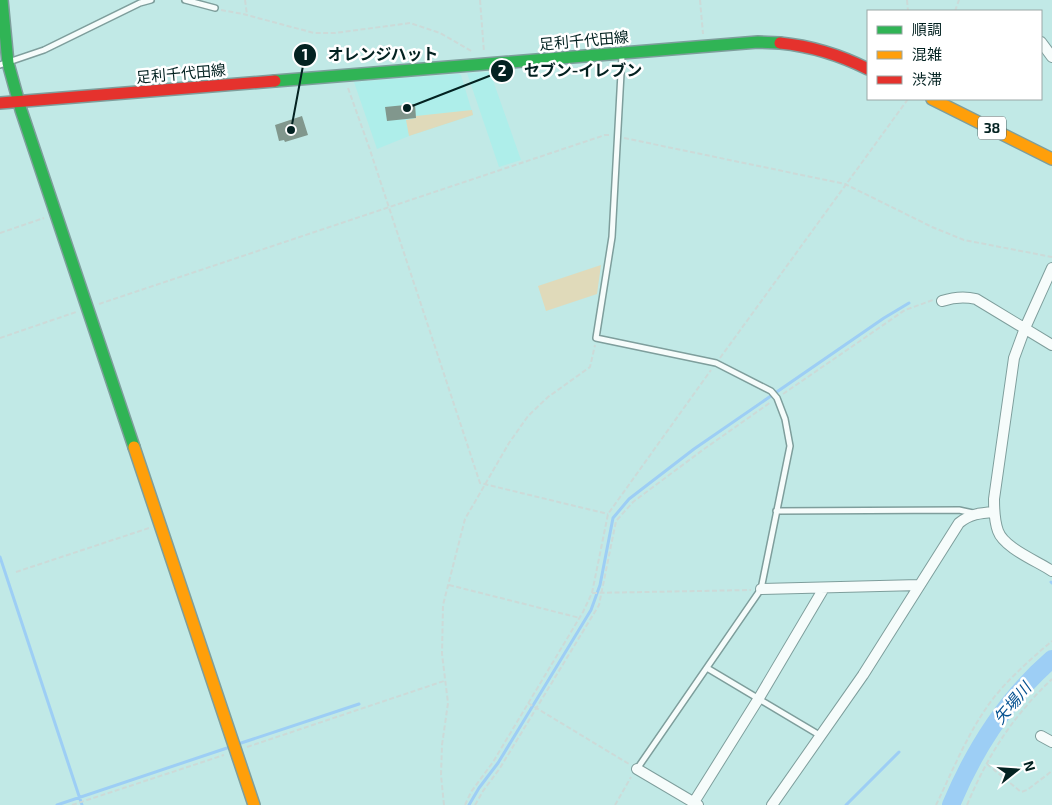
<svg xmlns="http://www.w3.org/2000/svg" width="1052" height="805" viewBox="0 0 1052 805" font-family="'Exo 2','Noto Sans JP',sans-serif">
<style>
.built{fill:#aeeeea}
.green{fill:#e0daba}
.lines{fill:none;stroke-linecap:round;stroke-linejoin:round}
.stream{stroke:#9dcef5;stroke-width:3}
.river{stroke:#9dcef5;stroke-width:18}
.building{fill:#81978d}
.lane-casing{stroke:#7e9e9c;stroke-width:8}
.street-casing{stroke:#7e9e9c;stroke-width:12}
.fast-casing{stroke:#7e9e9c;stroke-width:14}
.slow-casing{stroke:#7e9e9c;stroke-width:14}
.jam-casing{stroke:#7e9e9c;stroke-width:14}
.path{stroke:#ccdad8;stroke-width:2;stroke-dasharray:5 2.5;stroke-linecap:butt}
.lane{stroke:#f6fcfb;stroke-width:5}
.street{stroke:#f6fcfb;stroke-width:10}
.fast{stroke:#30b455;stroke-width:11}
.slow{stroke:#ff9f0a;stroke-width:11}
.jam{stroke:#e5322d;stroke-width:11}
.labels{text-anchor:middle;stroke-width:5;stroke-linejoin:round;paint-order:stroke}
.shield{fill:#fff;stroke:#4f6464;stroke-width:1}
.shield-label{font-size:14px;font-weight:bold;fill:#032221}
.street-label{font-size:15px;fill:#032221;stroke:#fff}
.water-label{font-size:16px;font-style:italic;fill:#065291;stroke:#fff}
.leader{fill:none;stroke:#032221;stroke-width:2}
.callout-dot{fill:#032221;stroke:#fff;stroke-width:2}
.mark-label{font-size:15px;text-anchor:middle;font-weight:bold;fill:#fff}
.callout-label{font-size:16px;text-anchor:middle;font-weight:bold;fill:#032221;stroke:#fff;stroke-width:5;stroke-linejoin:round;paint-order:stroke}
</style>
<rect width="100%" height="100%" fill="#c1e9e6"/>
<path class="built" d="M 490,72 L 521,160 L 499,167 L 467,73 Z
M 458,74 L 461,75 L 473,115 L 409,136 L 377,149 L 354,82 Z"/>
<path class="green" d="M 472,110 L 473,115 L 409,136 L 406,120 L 416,118 L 416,116 Z
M 601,265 L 597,294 L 546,311 L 538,286 Z"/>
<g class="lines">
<path class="stream" d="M 0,557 L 82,805
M 1051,582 L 1052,583
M 238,744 L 359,704
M 57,805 L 230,747
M 469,805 L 479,788 L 498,763 L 591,610 L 600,585 L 613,518 L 629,499 L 694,449 L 884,318 L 909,303
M 846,805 L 899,752"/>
<path class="river" d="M 951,805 C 974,750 1007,698 1052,659"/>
</g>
<path class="building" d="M 415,104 L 416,118 L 387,121 L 385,107 Z
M 302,116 L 308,135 L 285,142 L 284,140 L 279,141 L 275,125 Z"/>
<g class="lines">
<defs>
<path id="lane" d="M 185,0 L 215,8
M 622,55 L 612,237 L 596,338 L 716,363 L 771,391 L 777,398 L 785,419 L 790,446 L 761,589 L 637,769
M 0,65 L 44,50 L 140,3 L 151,0
M 776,511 L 959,510 L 973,513
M 707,668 L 821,736"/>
<path id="street" d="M 1041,42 L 1052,57
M 1052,268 L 1025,328 L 1014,358 L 994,499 C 994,509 994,520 998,531 C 1004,548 1037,561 1052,571
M 942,301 C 954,297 964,296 976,299 L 1052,345
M 761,589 L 919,585
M 1041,736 L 1052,742
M 637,769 L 698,805
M 694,802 L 759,698 L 824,588
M 772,805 L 863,675 L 959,523 C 970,514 980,513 994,512"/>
<path id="fast" d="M 2,0 L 8,63 L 21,110 L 134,447
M 275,81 L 758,42 L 780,43"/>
<path id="slow" d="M 932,99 L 1052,159
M 134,447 L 254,805"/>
<path id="jam" d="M 780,43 C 811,46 840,55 868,69
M 0,103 L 275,81"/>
</defs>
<use href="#lane" class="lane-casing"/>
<use href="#street" class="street-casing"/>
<use href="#fast" class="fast-casing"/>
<use href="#slow" class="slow-casing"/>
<use href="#jam" class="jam-casing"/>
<path class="path" d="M 245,0 L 247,15
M 480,0 L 484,52
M 700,0 L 703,34
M 907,0 L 908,11
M 221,10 L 243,14 L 314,33 L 335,33 L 410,23 L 440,33 L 473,52
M 955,11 L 959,0
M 348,88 L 369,147 L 480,483 L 608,514
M 624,138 L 845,184 L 932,227 L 964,240 L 1052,257
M 0,233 L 44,218
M 99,304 L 605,135 L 610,135
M 0,338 L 76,312
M 720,358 L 908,99
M 783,394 L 905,310 L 933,300
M 16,572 L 149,528
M 449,585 L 580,618
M 592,593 L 608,514 L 711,370
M 528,703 L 629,764
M 247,747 L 444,681
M 987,764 L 1021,792 L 1027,790 L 1052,771
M 72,805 L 224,755
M 444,805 L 441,775 L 442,745 L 448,703 L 442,654 L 443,605 L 465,519 L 509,443 L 528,416 L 548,397 L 590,367 L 595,345
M 465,805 L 471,792 L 493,762 L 583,612 L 592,593 L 751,590
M 475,805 L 483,791 L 500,768 L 599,605 L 616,521 L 633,502 L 704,449 L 771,402
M 615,805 L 631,777
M 936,805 C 953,770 968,732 992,700 C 1009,678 1031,659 1052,641
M 967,805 C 988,755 1012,717 1052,679"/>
<use href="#lane" class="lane"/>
<use href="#street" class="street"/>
<use href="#fast" class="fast"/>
<use href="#slow" class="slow"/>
<use href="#jam" class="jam"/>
</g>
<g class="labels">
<rect class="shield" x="978" y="116.5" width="28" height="23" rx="4"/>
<g class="shield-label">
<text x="992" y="133">38</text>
</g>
<g class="street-label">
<text transform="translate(584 41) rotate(-5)" y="5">足利千代田線</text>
<text transform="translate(181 74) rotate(-5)" y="5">足利千代田線</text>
</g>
<g class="water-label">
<text transform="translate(1012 703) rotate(-50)" y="6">矢場川</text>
</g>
</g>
<path class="leader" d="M291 130L305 55M407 108L502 71"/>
<g class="callout-dot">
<circle cx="291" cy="130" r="5"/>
<circle cx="407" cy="108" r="5"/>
<circle cx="305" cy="55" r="12"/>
<circle cx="502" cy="71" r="12"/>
</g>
<g class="mark-label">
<text x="305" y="60">1</text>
<text x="502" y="76">2</text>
</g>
<g class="callout-label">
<text x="383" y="60">オレンジハット</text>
<text x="583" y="76">セブン-イレブン</text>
</g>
<rect x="867" y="10" width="175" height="90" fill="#ffffff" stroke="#9aa7a6"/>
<rect x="877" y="26" width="25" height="8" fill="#30b455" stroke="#9aa7a6"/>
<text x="912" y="35" font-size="15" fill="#032221">順調</text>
<rect x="877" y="51" width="25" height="8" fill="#ff9f0a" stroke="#9aa7a6"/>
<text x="912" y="60" font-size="15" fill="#032221">混雑</text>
<rect x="877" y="76" width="25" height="8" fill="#e5322d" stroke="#9aa7a6"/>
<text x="912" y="85" font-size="15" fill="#032221">渋滞</text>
<g transform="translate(1017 770) rotate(73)" stroke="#ffffff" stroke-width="4" paint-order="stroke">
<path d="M0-4L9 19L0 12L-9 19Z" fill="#032221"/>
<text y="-8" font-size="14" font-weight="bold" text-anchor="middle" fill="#032221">N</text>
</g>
</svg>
